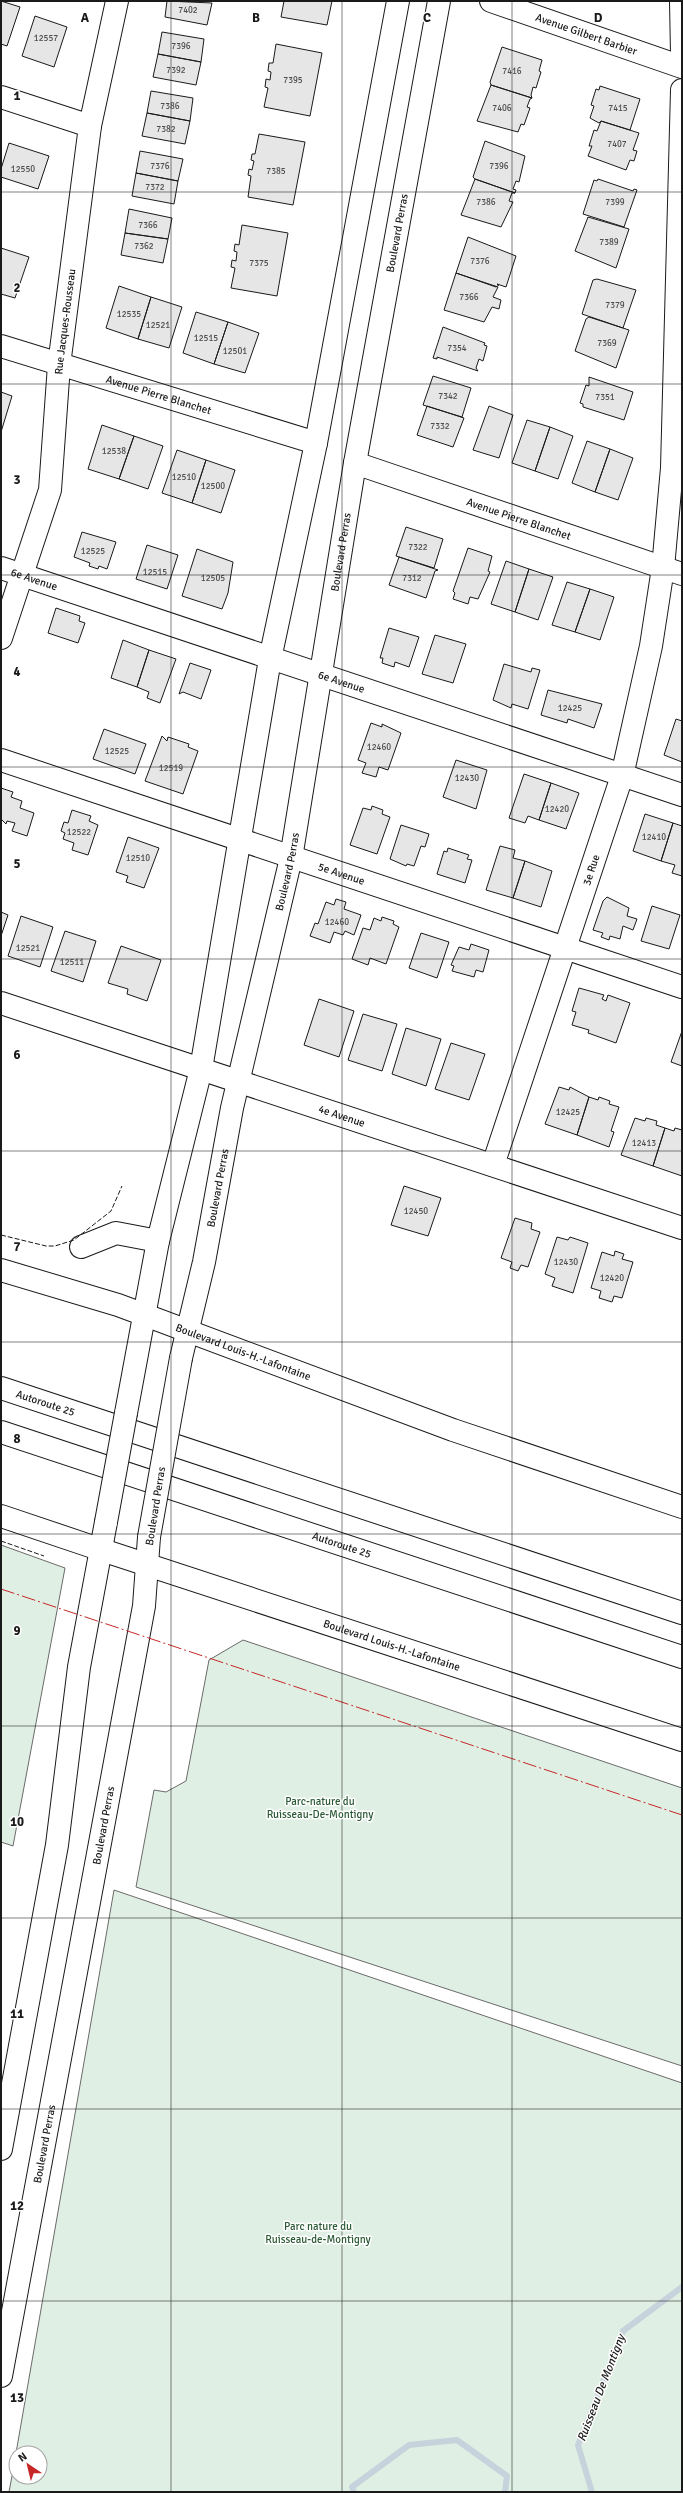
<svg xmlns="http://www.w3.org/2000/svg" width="683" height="2493" viewBox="0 0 683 2493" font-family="Signika,sans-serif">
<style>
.green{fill:#e0efe3;stroke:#6a6a6a}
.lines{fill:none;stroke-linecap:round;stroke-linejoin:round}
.stream{stroke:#c6d2dc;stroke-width:6}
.building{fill:#e6e6e6;stroke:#1a1a1a}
.minor-casing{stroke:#1a1a1a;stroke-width:24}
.major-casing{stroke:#1a1a1a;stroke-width:24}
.highway-casing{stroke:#1a1a1a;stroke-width:24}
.minor{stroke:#fff;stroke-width:22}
.major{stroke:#fff;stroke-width:22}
.highway{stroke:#fff;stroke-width:22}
.major-bridge-casing{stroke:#1a1a1a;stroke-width:24;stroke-linecap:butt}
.major-bridge{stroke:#fff;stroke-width:22}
.fence{stroke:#1a1a1a;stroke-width:1;stroke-dasharray:5 2;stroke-linecap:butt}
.power{stroke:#c62828;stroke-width:1;stroke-dasharray:14 3 2 3;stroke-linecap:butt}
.grid{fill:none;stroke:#1a1a1a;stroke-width:1;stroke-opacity:0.55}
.labels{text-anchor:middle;stroke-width:3;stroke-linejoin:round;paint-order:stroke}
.number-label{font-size:9px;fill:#4d4d4d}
.street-label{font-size:11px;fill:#1a1a1a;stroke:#fff}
.park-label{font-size:11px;fill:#2b5a34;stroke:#fff}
.water-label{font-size:12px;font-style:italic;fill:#1a1a1a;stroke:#fff}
.grid-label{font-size:13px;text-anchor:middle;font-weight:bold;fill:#1a1a1a;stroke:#fff;stroke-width:3;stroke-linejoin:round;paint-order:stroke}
</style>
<rect width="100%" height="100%" fill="#fff"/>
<path class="green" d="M 1,1545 L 65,1568 L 13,1846 L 1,1842 Z
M 243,1640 L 682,1788 L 682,2066 L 136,1887 L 154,1790 L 166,1792 L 186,1781 L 209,1660 Z
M 114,1890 L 682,2083 L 682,2492 L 9,2492 L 16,2455 L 16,2477 L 40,2477 L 40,2453 L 16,2453 Z"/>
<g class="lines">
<path class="stream" d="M 354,2492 L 352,2487 L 409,2445 L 457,2440 L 507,2476 L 505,2492
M 592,2492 L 578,2445 L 623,2331 L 682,2287"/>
</g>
<path class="building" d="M 1,1 L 20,7 L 7,46 L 1,44 Z
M 167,1 L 212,3 L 207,25 L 165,17 Z
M 284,1 L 332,1 L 327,25 L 281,17 Z
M 35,16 L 67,27 L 54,67 L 22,56 Z
M 162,32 L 204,39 L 201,62 L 158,54 Z
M 276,44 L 322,53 L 310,116 L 264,107 L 268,88 L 265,87 L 266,79 L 270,80 L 271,72 L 268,71 L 269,63 L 273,63 Z
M 502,47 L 542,60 L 539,71 L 541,72 L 536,88 L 533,87 L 531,95 L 532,98 L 491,85 L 490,82 Z
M 158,54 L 201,62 L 196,85 L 153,77 Z
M 491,85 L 532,98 L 530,99 L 527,107 L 530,108 L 524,125 L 521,124 L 518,132 L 477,121 Z
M 600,86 L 640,99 L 630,130 L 601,121 L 599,123 L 590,118 L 594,106 L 591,105 L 596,89 L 599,90 Z
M 151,91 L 193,98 L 190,121 L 147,113 Z
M 147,113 L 190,121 L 185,144 L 142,136 Z
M 601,121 L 639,133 L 633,150 L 637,151 L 634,161 L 630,160 L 626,170 L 588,156 L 592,146 L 589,146 L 594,130 L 597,131 Z
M 259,134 L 305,142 L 293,205 L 248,197 L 251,176 L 248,175 L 249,169 L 252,170 L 254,161 L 251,160 L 252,154 L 255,154 Z
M 485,141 L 525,156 L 519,182 L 516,181 L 513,189 L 516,190 L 515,193 L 475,179 L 473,177 Z
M 9,143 L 49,156 L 38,189 L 1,177 L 1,169 Z
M 140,151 L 183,159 L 178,181 L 136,173 Z
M 136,173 L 178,181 L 174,204 L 132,196 Z
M 475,179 L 515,193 L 512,193 L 509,201 L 513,202 L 501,227 L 461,215 Z
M 598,179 L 633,191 L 634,189 L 637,190 L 624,227 L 583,214 L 594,180 L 597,181 Z
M 129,209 L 172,218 L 168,239 L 125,233 Z
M 588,217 L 629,229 L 616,268 L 575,251 Z
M 242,225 L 288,233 L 277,296 L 231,288 L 235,268 L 231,267 L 232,260 L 236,261 L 237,252 L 234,251 L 235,244 L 239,245 Z
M 125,233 L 168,239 L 163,263 L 121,255 Z
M 468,237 L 516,256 L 506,287 L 497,284 L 499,285 L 496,287 L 456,273 Z
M 1,248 L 29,257 L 15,298 L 1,294 Z
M 456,273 L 498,287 L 493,297 L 501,300 L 499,309 L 492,307 L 484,322 L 444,310 Z
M 597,279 L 636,290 L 623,328 L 582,314 L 593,280 Z
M 119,286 L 151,297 L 138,339 L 106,328 Z
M 151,297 L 182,307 L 169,348 L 138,339 Z
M 196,312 L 228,322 L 214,364 L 183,353 Z
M 589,317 L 629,330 L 616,368 L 575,351 L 586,319 Z
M 228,322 L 259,333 L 245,373 L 214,364 Z
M 443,327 L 485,343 L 484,345 L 487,346 L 483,361 L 479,359 L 476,368 L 478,371 L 437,357 L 437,359 L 433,358 Z
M 433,376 L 471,388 L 462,417 L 423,405 Z
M 589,377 L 633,392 L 624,420 L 583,407 L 583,404 L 580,403 L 586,385 L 589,386 Z
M 1,392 L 12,396 L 1,432 Z
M 427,406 L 464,418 L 453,447 L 417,435 Z
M 489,406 L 513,415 L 499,458 L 473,450 Z
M 527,420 L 550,427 L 535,471 L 512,463 Z
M 102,425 L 134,436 L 119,479 L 88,469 Z
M 550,427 L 573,436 L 558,479 L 535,471 Z
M 134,436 L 163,446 L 148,489 L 119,479 Z
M 587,441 L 610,449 L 595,492 L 572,483 Z
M 610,449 L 633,458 L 618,500 L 595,492 Z
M 177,450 L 206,460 L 192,503 L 162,493 Z
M 206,460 L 235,470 L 221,513 L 192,503 Z
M 406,527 L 443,539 L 434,568 L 396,556 Z
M 82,532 L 116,542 L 107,569 L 99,566 L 98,569 L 89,566 L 90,563 L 74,557 Z
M 147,545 L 178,555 L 167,589 L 136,579 Z
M 468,548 L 492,556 L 488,571 L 490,572 L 478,599 L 470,597 L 468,604 L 453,599 L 455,593 L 453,591 Z
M 197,549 L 233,562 L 228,593 L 222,609 L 182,596 Z
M 399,557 L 438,570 L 435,571 L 426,598 L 389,585 Z
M 506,561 L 529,569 L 515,612 L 491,604 Z
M 529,569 L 553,577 L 538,620 L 515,612 Z
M 567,582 L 590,589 L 575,632 L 552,625 Z
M 590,589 L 614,597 L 600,640 L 575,632 Z
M 56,608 L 80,616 L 79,621 L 85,623 L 78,643 L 48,633 Z
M 389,628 L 419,637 L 409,667 L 395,662 L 394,667 L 382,663 L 383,658 L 380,658 Z
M 435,635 L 466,644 L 453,683 L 422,674 Z
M 123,640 L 149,650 L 137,687 L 111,678 Z
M 149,650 L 176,659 L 160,703 L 147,698 L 149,692 L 137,687 Z
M 190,663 L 211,670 L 201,699 L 183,692 L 179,694 Z
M 504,664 L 531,672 L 532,668 L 540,670 L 528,709 L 512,704 L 511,708 L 493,700 Z
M 548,690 L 602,704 L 594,728 L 568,719 L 567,723 L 541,715 Z
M 676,719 L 682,721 L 682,762 L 664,755 Z
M 371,723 L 382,727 L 382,724 L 401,733 L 388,770 L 379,767 L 376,777 L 362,773 L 366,763 L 358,760 Z
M 104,729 L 146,744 L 135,774 L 93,759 Z
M 162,736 L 167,741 L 168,737 L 189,744 L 188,747 L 198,751 L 183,794 L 145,781 Z
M 456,760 L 487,770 L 476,809 L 443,797 Z
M 524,774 L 551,783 L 539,820 L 528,816 L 525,823 L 509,818 Z
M 551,783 L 579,793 L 566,829 L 539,820 Z
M 1,788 L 13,792 L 11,797 L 22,801 L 20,808 L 34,813 L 27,836 L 12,831 L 15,823 L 7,821 L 6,824 L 1,819 Z
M 372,806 L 383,810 L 382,814 L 390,817 L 377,854 L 350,845 L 363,808 L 371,810 Z
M 72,810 L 91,816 L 89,821 L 98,825 L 88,855 L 72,850 L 74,843 L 63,839 L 65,833 L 61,831 L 64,822 L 68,823 Z
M 645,814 L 673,823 L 661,861 L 633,851 Z
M 673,823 L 682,826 L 682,876 L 672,873 L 675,865 L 661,861 Z
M 401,825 L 429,834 L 425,847 L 421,846 L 414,866 L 407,864 L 406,866 L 390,859 Z
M 128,837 L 159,848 L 144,888 L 126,882 L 128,876 L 116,872 Z
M 500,846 L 515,850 L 513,858 L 525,861 L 513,898 L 486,890 Z
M 448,848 L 469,855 L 467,859 L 472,860 L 465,883 L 437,874 L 444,851 L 447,852 Z
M 525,861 L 552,871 L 541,907 L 513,898 Z
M 607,897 L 629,908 L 627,916 L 637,919 L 633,930 L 623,926 L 620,939 L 610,936 L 609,940 L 601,937 L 603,933 L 593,930 L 603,901 Z
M 336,899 L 346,902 L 344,909 L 361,915 L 354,935 L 345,931 L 343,935 L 334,932 L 330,943 L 310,936 L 315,923 L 318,924 L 326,902 L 334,905 Z
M 652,906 L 680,915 L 669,949 L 641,941 Z
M 1,912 L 8,915 L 1,936 Z
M 21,916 L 53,927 L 40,967 L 8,956 Z
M 382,917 L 394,921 L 393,924 L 399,927 L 386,964 L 370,958 L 368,965 L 352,959 L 363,928 L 370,930 L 374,918 L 381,921 Z
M 65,931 L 96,941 L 83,982 L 51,971 Z
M 421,933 L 449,942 L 437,978 L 409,968 Z
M 471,944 L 489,950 L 483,972 L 476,970 L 474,977 L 452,971 L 454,966 L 451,965 L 459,947 L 469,950 Z
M 121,946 L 161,960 L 147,1001 L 127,994 L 128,989 L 108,983 Z
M 579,988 L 604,995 L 602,999 L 606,1001 L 608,995 L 630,1003 L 616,1043 L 588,1033 L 589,1030 L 572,1025 L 576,1012 L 572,1011 Z
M 319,999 L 354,1011 L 339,1057 L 304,1045 Z
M 363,1014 L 397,1024 L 382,1071 L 348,1060 Z
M 406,1028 L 441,1039 L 426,1086 L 392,1074 Z
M 682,1031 L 682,1066 L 671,1062 Z
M 451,1043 L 485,1054 L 469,1100 L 435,1089 Z
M 559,1087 L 569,1090 L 570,1087 L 589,1097 L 577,1135 L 545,1124 Z
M 589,1097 L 598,1100 L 599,1097 L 610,1101 L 609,1104 L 619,1107 L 611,1131 L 614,1132 L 609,1147 L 577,1135 Z
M 635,1118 L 645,1121 L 646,1118 L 657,1121 L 656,1125 L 665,1128 L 653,1166 L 621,1155 Z
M 665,1128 L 674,1131 L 675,1128 L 682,1130 L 682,1176 L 653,1166 Z
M 404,1186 L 441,1198 L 428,1236 L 391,1225 Z
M 515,1218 L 532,1223 L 531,1229 L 540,1232 L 528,1267 L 521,1265 L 518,1271 L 510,1268 L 512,1262 L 501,1258 Z
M 557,1237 L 568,1240 L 570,1237 L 588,1243 L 573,1293 L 552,1286 L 555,1278 L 545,1274 Z
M 615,1251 L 624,1254 L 622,1259 L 633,1262 L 622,1298 L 614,1296 L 612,1302 L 599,1298 L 601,1291 L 591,1288 L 602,1252 L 614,1256 Z"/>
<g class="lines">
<defs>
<g id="minor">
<path id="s1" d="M 491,1 L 682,67"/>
<path d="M 681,1 L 682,54"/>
<path d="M 1,97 L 90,126"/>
<path id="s2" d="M 1,346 L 316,443"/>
<path id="s3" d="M 355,463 L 682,574"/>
<path id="s4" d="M 1,568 L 682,795"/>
<path id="s5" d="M 1,638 L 50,490 L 59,365 L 90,126 L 117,1"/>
<path id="s6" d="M 1,760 L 682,987"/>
<path id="s7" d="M 1,1003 L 682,1228"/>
<path id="s8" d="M 493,1165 L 622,776 L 651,646 L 663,568 L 672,468 L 682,90"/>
<path d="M 81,1247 L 116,1233 L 158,1241"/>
</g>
<g id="major">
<path id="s9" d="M 145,1315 L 453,1430 L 682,1507"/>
<path id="s10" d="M 181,1358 L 204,1262 L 232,1108 L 291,858 L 355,463 L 439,1"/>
<path d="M 126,1413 L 158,1241 L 201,1069 L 270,659 L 316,443 L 398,1"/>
<path id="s11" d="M 102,1550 L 682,1740"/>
<path d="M 1,2149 L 57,1845 L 79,1667 L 106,1522"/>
<path id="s12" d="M 1,2376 L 144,1606 L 149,1537"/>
</g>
<g id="highway">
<path d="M 1,1270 L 118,1305 L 145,1315"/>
<path id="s13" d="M 1,1388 L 682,1613"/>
<path id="s14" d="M 1,1432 L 682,1657"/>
<path d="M 1,1516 L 102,1550"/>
</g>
</defs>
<use href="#minor" class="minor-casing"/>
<use href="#major" class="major-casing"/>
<use href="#highway" class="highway-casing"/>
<use href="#minor" class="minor"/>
<use href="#major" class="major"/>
<use href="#highway" class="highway"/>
<defs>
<path id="major-bridge" d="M 106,1522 L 126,1413
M 149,1537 L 181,1358"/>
</defs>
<use href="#major-bridge" class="major-bridge-casing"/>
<use href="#major-bridge" class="major-bridge"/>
<path class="fence" d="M 1,1235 L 46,1246 L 55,1246 L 74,1240 L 111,1211 L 122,1186
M 1,1541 L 44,1556"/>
<path class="power" d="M 1,1589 L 682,1815"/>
</g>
<path class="grid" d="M 171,1 L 171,2492M 342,1 L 342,2492M 512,1 L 512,2492M 1,192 L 682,192M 1,384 L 682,384M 1,575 L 682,575M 1,767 L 682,767M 1,959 L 682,959M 1,1151 L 682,1151M 1,1342 L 682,1342M 1,1534 L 682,1534M 1,1726 L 682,1726M 1,1918 L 682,1918M 1,2109 L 682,2109M 1,2301 L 682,2301"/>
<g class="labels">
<g class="number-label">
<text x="188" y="13">7402</text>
<text x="46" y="41">12557</text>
<text x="181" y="49">7396</text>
<text x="176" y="73">7392</text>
<text x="512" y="74">7416</text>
<text x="293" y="83">7395</text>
<text x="170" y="109">7386</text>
<text x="502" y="111">7406</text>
<text x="618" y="111">7415</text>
<text x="166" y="132">7382</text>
<text x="617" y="147">7407</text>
<text x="160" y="169">7376</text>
<text x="499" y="169">7396</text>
<text x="23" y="172">12550</text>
<text x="276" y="174">7385</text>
<text x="155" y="190">7372</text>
<text x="486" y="205">7386</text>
<text x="615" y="205">7399</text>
<text x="148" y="228">7366</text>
<text x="609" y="245">7389</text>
<text x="144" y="249">7362</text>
<text x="480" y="264">7376</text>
<text x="259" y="266">7375</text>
<text x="469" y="300">7366</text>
<text x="615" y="308">7379</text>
<text x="129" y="317">12535</text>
<text x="158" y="328">12521</text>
<text x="206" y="341">12515</text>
<text x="607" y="346">7369</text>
<text x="457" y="351">7354</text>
<text x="235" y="354">12501</text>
<text x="448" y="399">7342</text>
<text x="605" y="400">7351</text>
<text x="440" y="429">7332</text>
<text x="114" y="454">12538</text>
<text x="184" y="480">12510</text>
<text x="213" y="489">12500</text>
<text x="418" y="550">7322</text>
<text x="93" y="554">12525</text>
<text x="155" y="575">12515</text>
<text x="213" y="581">12505</text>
<text x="412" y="581">7312</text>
<text x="570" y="711">12425</text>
<text x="379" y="750">12460</text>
<text x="117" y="754">12525</text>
<text x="171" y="771">12519</text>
<text x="467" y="781">12430</text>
<text x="557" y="812">12420</text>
<text x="79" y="835">12522</text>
<text x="654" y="840">12410</text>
<text x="138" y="861">12510</text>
<text x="337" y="925">12460</text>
<text x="28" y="951">12521</text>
<text x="72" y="965">12511</text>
<text x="568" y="1115">12425</text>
<text x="644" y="1146">12413</text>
<text x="416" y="1214">12450</text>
<text x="566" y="1265">12430</text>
<text x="612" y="1281">12420</text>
</g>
<g class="street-label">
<text dy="4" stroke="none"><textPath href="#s1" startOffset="101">Avenue Gilbert Barbier</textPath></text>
<text dy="4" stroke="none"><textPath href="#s10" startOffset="1146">Boulevard Perras</textPath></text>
<text dy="4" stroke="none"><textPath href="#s5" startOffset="325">Rue Jacques-Rousseau</textPath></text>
<text dy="4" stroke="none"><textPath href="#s2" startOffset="165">Avenue Pierre Blanchet</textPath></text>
<text dy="4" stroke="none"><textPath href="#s3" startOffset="173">Avenue Pierre Blanchet</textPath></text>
<text dy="4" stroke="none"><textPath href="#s10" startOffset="822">Boulevard Perras</textPath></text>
<text dy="4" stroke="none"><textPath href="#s4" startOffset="35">6e Avenue</textPath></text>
<text dy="4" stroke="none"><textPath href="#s4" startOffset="359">6e Avenue</textPath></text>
<text dy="4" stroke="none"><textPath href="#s8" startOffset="311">3e Rue</textPath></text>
<text dy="4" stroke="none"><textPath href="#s10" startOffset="498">Boulevard Perras</textPath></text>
<text dy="4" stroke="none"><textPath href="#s6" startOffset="359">5e Avenue</textPath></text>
<text dy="4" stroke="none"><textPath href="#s7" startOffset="359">4e Avenue</textPath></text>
<text dy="4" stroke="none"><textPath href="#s10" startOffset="174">Boulevard Perras</textPath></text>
<text dy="4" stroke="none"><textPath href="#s9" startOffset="105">Boulevard Louis-H.-Lafontaine</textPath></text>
<text dy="4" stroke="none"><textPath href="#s13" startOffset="47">Autoroute 25</textPath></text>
<text transform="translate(155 1506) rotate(-81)" y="4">Boulevard Perras</text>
<text dy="4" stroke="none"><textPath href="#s14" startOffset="359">Autoroute 25</textPath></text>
<text dy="4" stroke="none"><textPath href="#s11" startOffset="305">Boulevard Louis-H.-Lafontaine</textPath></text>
<text dy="4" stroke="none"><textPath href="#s12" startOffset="560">Boulevard Perras</textPath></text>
<text dy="4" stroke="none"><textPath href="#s12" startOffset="236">Boulevard Perras</textPath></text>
</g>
<g class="park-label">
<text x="320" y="1805">Parc-nature du<tspan x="320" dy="13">Ruisseau-De-Montigny</tspan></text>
<text x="318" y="2230">Parc nature du<tspan x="318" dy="13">Ruisseau-de-Montigny</tspan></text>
</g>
<g class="water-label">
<text transform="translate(601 2388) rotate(-69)" y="4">Ruisseau De Montigny</text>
</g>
</g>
<g class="grid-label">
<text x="85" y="22">A</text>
<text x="256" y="22">B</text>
<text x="427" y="22">C</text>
<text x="598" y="22">D</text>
<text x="17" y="100">1</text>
<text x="17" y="292">2</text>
<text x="17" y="484">3</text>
<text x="17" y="676">4</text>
<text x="17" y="868">5</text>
<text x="17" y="1059">6</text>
<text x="17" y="1251">7</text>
<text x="17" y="1443">8</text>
<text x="17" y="1635">9</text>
<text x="17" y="1826">10</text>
<text x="17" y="2018">11</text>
<text x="17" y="2210">12</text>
<text x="17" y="2402">13</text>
</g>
<rect width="683" height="2493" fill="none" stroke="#1a1a1a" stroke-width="4"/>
<g transform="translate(28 2465) rotate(325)"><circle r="19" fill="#ffffff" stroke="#a3a3a3"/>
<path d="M0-3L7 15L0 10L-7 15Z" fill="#c62828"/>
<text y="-6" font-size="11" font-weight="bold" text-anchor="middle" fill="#1a1a1a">N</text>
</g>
</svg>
